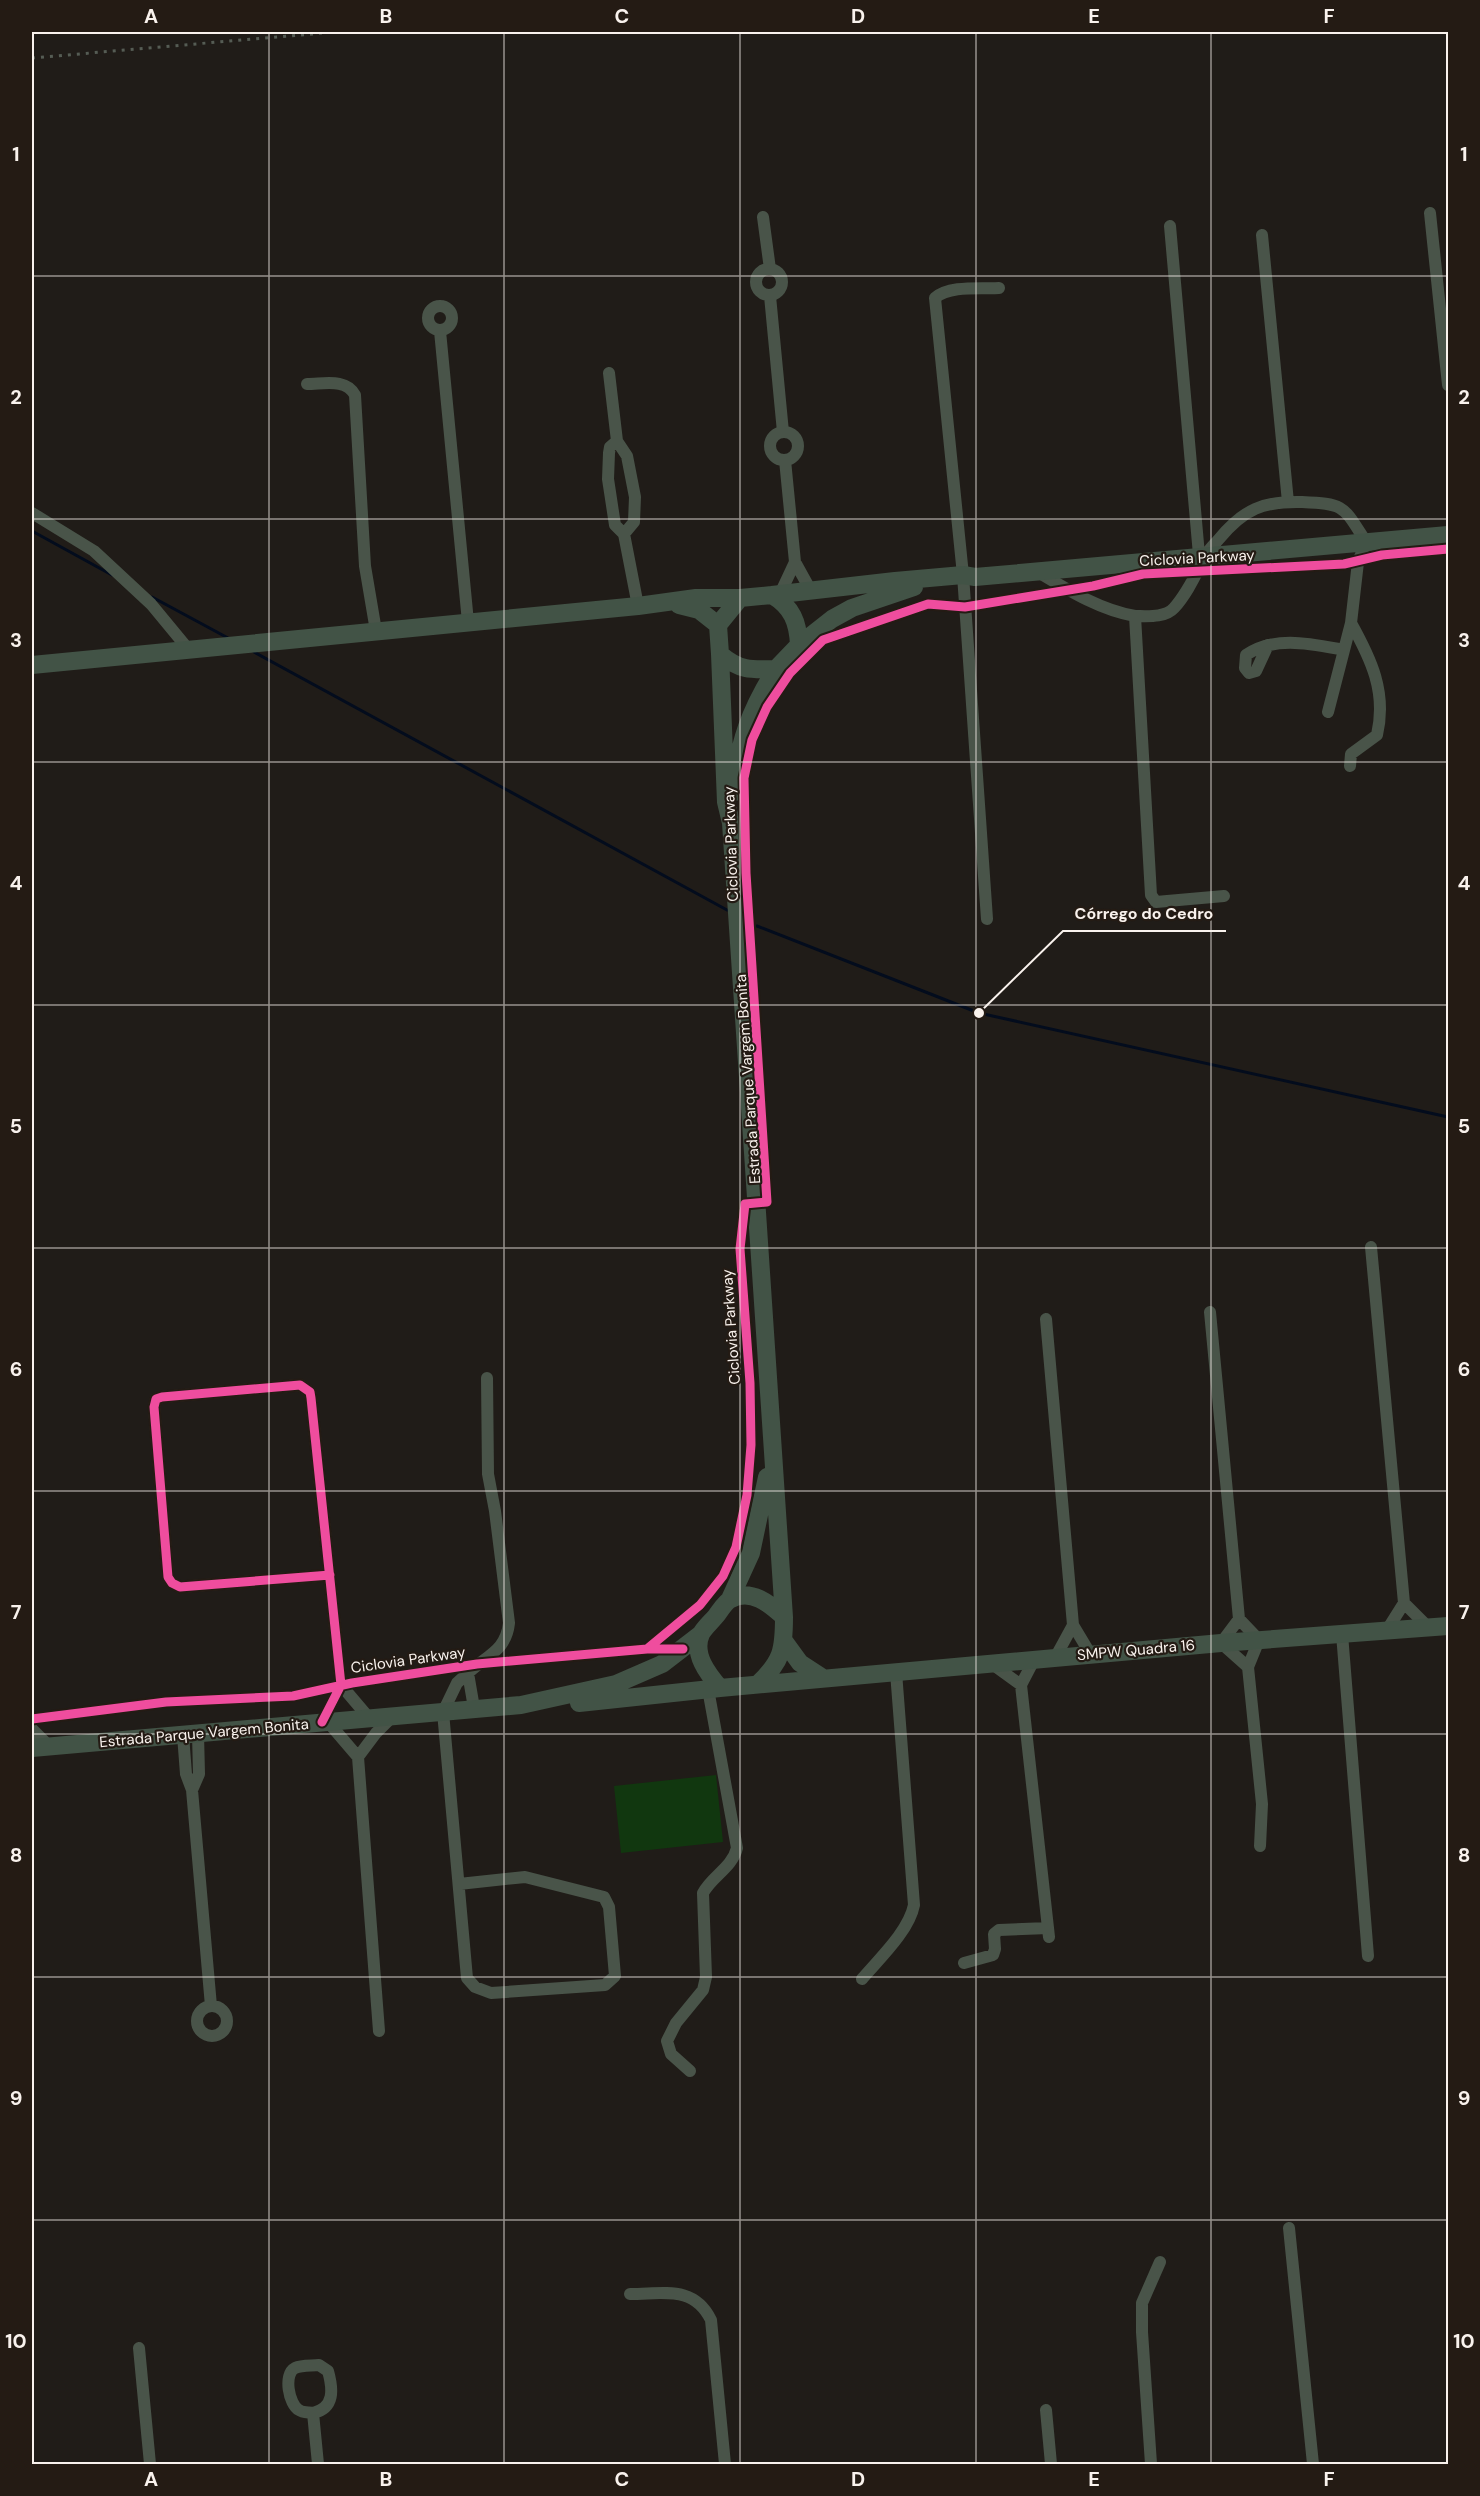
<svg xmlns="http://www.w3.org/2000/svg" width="1480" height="2496" viewBox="0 0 1480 2496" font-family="'DM Sans',sans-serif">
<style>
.green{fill:#11370f}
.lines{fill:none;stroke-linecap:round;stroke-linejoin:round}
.stream{stroke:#030c1d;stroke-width:3}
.street{stroke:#495449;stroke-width:12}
.secondary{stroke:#425346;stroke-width:18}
.rail{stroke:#555c54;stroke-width:3;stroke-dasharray:3 6;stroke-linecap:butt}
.cycleway-casing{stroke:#241b14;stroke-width:13}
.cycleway{stroke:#ef4d9e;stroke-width:9}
.grid{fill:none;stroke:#f9f2ed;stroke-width:1.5;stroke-opacity:0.55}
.labels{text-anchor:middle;stroke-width:4.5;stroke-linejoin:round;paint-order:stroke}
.street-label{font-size:15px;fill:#f9f2ed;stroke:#241b14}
.leader{fill:none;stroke:#f9f2ed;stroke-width:2}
.callout-dot{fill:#f9f2ed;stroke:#241b14;stroke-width:2}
.callout-label{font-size:16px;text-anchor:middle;font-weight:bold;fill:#f9f2ed;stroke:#241b14;stroke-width:4.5;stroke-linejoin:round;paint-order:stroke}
.neatline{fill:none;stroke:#f9f2ed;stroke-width:2}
.grid-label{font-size:20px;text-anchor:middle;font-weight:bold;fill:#f9f2ed}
</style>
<rect width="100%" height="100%" fill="#201c18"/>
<path class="green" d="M 716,1775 L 723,1842 L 621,1853 L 614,1786 Z"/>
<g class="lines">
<path class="stream" d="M 32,531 L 112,575
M 152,597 L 228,638
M 254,652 L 727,910
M 757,926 L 979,1013 L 1448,1117"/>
<path class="street" d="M 1430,213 L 1448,385
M 763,217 L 770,269
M 1170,226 L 1199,555
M 1262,235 L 1288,502
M756 282a13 13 0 1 1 26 0a13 13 0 1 1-26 0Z
M 770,296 L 783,432
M428 318a12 12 0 1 1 24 0a12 12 0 1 1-24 0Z
M 440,331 L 468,622
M 609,373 L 617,441 L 627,456 L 635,497 L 634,522 L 624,534 L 638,606
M 307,384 C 324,384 346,378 355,395 L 365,566 L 376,631
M770 446a14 14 0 1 1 28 0a14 14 0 1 1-28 0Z
M 617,441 L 610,447 L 609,453 L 608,479 L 615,525 L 624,534
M 785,460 L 795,562 L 811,591
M 32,513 L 94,551 L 151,604 L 189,650
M 1038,572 C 1068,590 1100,610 1135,616
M 780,594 L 795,562
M 1268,645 L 1256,671 L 1249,673 L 1245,668 L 1246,655 C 1275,635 1312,644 1344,650
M 1350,766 L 1351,754 L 1377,735 C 1387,692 1371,659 1351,623
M 1224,896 L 1156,902 L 1151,895 L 1135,616 C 1147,616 1165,618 1174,608 C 1187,594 1196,574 1205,557 C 1208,550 1214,545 1219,539 C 1244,509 1263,501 1302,502 C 1346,504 1343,506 1366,542 L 1358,562 L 1351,623 L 1328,712
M 987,919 L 963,575 L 935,298 C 949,285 981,289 999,288
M 1371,1247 L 1404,1603 L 1387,1630
M 1210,1312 L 1239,1619 L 1259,1640 L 1248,1667 L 1262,1804 L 1260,1846
M 1046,1319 L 1073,1625 L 1091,1655
M 1404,1603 L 1428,1627
M 1239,1619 L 1221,1643 L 1248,1667
M 1342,1634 L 1368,1956
M 1055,1658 L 1073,1625
M 1034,1660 L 1021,1685 L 1049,1937
M 992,1664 L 1021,1685
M 341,1685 L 369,1718
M 474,1708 L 468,1673 C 487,1655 506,1651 509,1623 L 495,1511 L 488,1474 L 487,1378
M 322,1722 L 341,1685 L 311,1398 L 310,1392 L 300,1385 L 162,1397 L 156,1399 L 154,1407 L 168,1577 L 172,1583 L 180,1587 L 330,1575
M 328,1722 L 358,1757 L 379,2031
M 32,1729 L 49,1746
M 183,1735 L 186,1774 L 192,1790 L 211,2006
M 358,1757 L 376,1733 L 393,1716
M 192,1790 L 199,1774 L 198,1734
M 459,1884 L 525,1877 L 604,1897 L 609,1907 L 615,1976 L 605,1985 L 491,1993 L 475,1987 L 467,1978 L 443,1712 L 457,1683 L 468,1673
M 964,1963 L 993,1955 L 995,1949 L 994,1934 L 999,1930 L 1048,1928
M 862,1979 C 879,1959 909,1931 914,1905 L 896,1672
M197 2021a15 15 0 1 1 30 0a15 15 0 1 1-30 0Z
M 690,2071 L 671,2054 L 667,2041 L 676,2023 L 703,1990 L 706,1977 L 703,1893 C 712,1876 732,1868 737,1848 L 708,1689
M 1289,2228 L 1313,2464
M 630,2294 C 664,2294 694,2285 711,2320 L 725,2464
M 139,2348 L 150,2464
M 1046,2410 L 1051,2464
M 313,2413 C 335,2408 333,2389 328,2371 L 319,2365 C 312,2366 302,2365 295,2368 C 283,2374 289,2405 299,2410 C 303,2413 309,2412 313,2413 L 318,2464
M 1151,2464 L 1142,2332 L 1142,2303 L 1160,2262"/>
<path class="secondary" d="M 772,595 L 895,581 L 963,575 L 975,577 L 1448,535
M 679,605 L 699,610 L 718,625 L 720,654 C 740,671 751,670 776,669 L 799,645 C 798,622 792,607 772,595 L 740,598 L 718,625
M 799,645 L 832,619 L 852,608 L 914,587
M 720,654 L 726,802 L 731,823 L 784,1617
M 32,665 L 638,606 L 696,598 L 740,598
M 735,792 C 737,743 751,709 776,669
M 730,1599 L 751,1553 L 767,1477
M 784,1641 L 800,1663 L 823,1678
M 758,1684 C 782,1661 784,1650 784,1617 C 770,1604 751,1588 731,1599 C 725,1602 720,1611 716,1616 C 711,1622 704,1628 701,1634 C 692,1654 708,1674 720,1688 L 1221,1643 L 1448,1626
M 579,1703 L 720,1688
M 32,1748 L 521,1705 L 616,1684 L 662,1664 L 701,1634"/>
<path class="rail" d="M 32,58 L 335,32"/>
<defs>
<path id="cycleway" d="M 647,1649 L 700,1605 L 723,1576 L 736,1547 L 747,1495 L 751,1445 L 750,1383 L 740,1249 L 745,1204 L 767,1202 L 746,873 L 744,778 L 752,740 L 767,707 L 790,673 L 823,640 L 928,604 L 965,607 L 1093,586 L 1143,574 L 1344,564 L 1382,555 L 1448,549
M 32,1719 L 166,1702 L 293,1696 L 352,1683 L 477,1664 L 647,1649 L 683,1649
M 322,1722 L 341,1685 L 311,1398 L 310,1392 L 300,1385 L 162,1397 L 156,1399 L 154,1407 L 168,1577 L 172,1583 L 180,1587 L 330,1575"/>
</defs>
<use href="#cycleway" class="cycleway-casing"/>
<use href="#cycleway" class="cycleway"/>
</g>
<path class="grid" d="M 269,32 L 269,2464M 504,32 L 504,2464M 740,32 L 740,2464M 976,32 L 976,2464M 1211,32 L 1211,2464M 32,276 L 1448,276M 32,519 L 1448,519M 32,762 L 1448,762M 32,1005 L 1448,1005M 32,1248 L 1448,1248M 32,1491 L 1448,1491M 32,1734 L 1448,1734M 32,1977 L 1448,1977M 32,2220 L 1448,2220"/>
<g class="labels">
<g class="street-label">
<text transform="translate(1197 558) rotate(-3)" y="5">Ciclovia Parkway</text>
<text transform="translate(731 844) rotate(-92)" y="5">Ciclovia Parkway</text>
<text transform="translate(748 1079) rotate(-94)" y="5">Estrada Parque Vargem Bonita</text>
<text transform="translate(731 1327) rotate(-94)" y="5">Ciclovia Parkway</text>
<text transform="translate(1136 1650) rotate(-5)" y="5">SMPW Quadra 16</text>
<text transform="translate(408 1660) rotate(-8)" y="5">Ciclovia Parkway</text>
<text transform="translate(204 1733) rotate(-5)" y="5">Estrada Parque Vargem Bonita</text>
</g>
</g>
<path class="leader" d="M979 1013L1063 931H1226"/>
<circle class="callout-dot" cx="979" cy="1013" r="6"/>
<g class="callout-label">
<text x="1144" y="919">Córrego do Cedro</text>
</g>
<rect width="1480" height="2496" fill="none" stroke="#241b14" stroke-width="66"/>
<rect x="33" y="33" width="1414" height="2430" class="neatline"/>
<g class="grid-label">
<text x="151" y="23">A</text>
<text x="386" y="23">B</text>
<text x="622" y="23">C</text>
<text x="858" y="23">D</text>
<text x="1094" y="23">E</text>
<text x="1329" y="23">F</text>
<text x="16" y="161">1</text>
<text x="1464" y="161">1</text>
<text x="16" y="404">2</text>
<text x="1464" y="404">2</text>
<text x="16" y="647">3</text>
<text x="1464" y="647">3</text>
<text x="16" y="890">4</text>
<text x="1464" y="890">4</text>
<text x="16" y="1133">5</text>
<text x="1464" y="1133">5</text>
<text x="16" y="1376">6</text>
<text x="1464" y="1376">6</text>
<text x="16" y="1619">7</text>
<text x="1464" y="1619">7</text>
<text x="16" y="1862">8</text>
<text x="1464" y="1862">8</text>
<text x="16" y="2105">9</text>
<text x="1464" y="2105">9</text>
<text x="16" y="2348">10</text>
<text x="1464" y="2348">10</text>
<text x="151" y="2486">A</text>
<text x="386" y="2486">B</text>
<text x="622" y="2486">C</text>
<text x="858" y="2486">D</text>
<text x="1094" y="2486">E</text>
<text x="1329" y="2486">F</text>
</g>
</svg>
